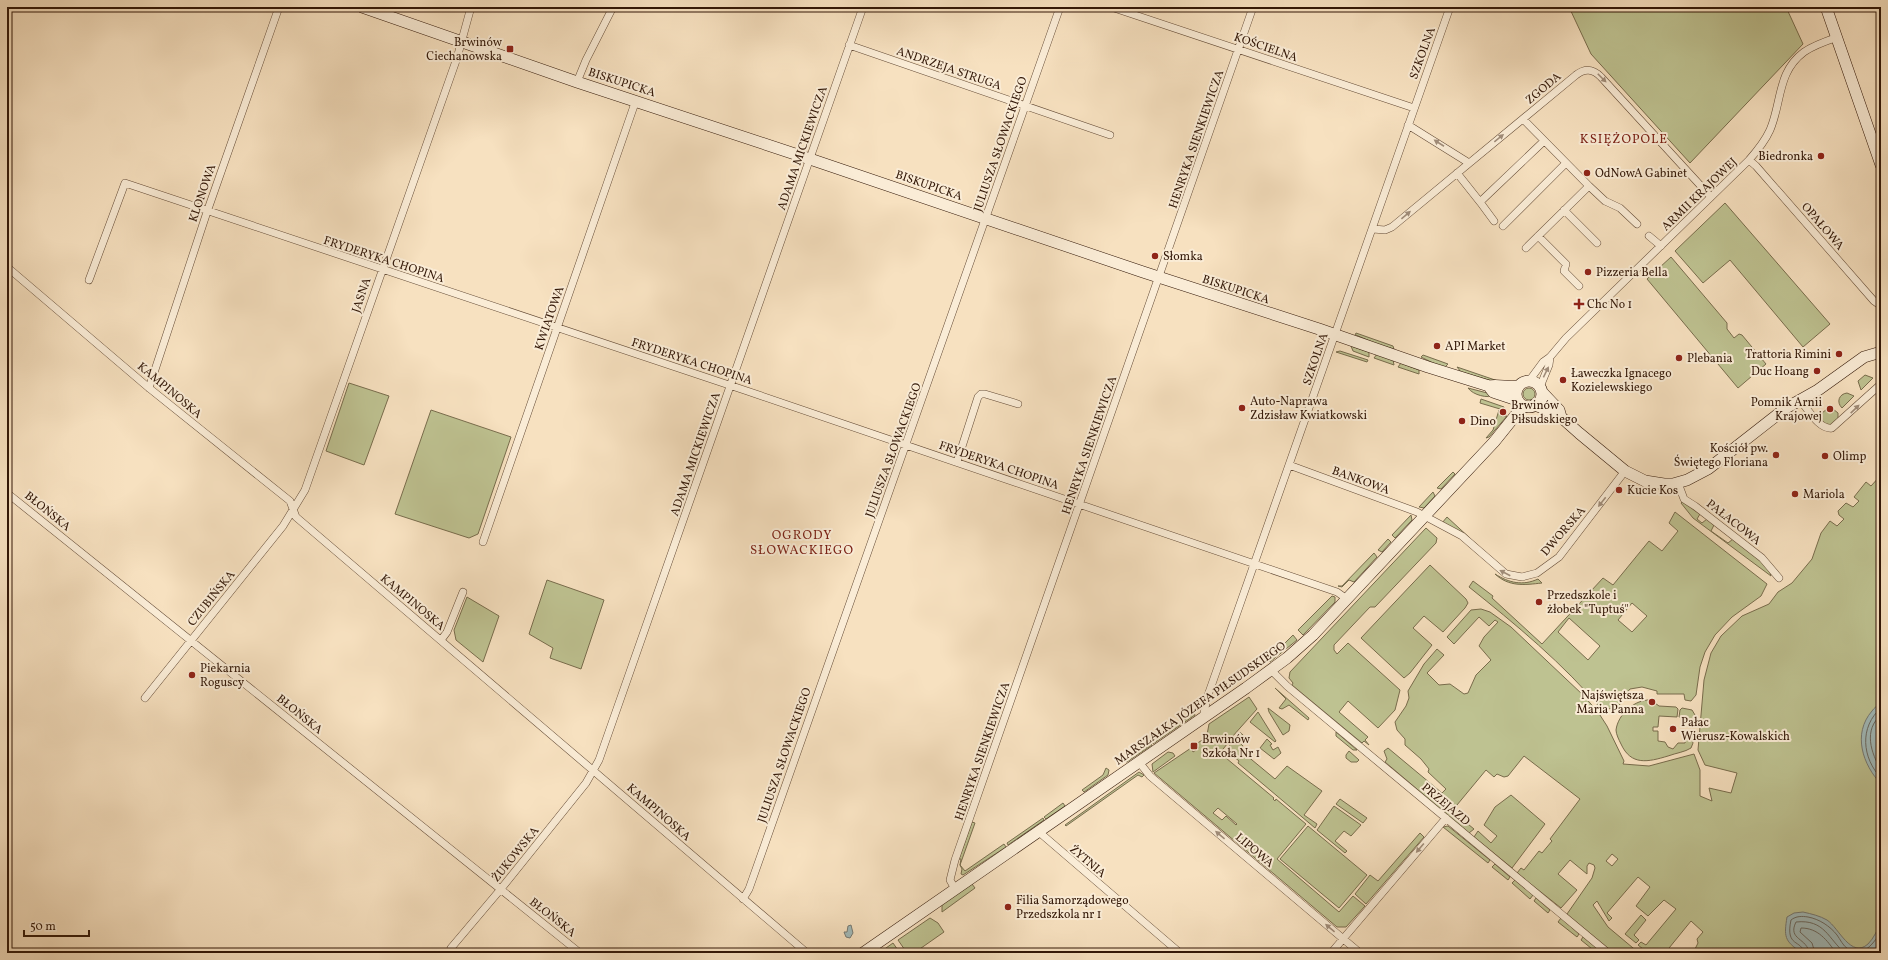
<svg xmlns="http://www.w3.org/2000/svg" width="1888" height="960" viewBox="0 0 1888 960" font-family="Vollkorn,serif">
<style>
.green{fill:#bec291;stroke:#786c4c;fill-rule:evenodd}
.water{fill:#a1bbbb;stroke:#757973}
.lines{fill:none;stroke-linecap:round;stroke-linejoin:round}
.shore{stroke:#6a6961;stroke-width:1}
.street-casing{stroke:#634a35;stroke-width:8}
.secondary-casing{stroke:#321707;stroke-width:12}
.street{stroke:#faecd6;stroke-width:7}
.secondary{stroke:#faecd6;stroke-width:11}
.oneway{fill:#a08c79}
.poi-dot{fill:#8f2418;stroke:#faecd6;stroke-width:1.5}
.labels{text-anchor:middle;stroke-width:4;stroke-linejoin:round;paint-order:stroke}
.poi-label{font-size:12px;fill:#321707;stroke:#faecd6;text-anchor:start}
.street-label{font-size:12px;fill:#321707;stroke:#faecd6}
.neighbourhood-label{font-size:13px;letter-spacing:1px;fill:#7a1f14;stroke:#faecd6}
</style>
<rect width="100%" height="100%" fill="#f7e1c0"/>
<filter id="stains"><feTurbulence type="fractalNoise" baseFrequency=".005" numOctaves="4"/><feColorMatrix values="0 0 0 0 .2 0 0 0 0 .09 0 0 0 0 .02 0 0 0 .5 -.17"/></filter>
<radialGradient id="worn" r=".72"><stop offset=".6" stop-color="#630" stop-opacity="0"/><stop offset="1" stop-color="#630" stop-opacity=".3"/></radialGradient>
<path class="green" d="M 1569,7 L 1786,7 L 1803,44 L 1690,163 L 1591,54 Z
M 1725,203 L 1830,324 L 1803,347 L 1730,260 L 1703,283 L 1675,251 Z
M 1671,257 L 1727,323 L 1727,329 L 1734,338 L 1739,334 L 1742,335 L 1766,364 L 1738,388 L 1647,279 Z
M 1356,333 L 1393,346 L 1394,349 L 1379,345 L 1356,335 L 1355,335 Z
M 1351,346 L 1369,352 L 1369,357 L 1353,351 Z
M 1340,351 L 1368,360 L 1367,362 L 1336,352 Z
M 1377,354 L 1393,360 L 1394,365 L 1374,358 Z
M 1423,355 L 1448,364 L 1445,367 L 1439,366 L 1421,357 Z
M 1401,363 L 1419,370 L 1419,374 L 1398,367 Z
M 1457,367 L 1498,381 L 1499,383 L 1461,372 Z
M 1865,375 L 1873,378 L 1861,390 L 1858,381 Z
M 349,383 L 389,396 L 364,465 L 326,451 Z
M1523 394a6 6 0 1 1 12 0a6 6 0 1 1-12 0Z
M 1468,388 L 1495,395 C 1488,399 1473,395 1468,388 Z
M 1847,393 L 1854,396 L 1842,408 C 1836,402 1839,394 1847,393 Z
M 1481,399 L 1504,407 L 1504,408 L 1500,409 L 1480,403 Z
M 1827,409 L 1830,412 L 1833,409 L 1838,413 L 1838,421 L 1834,425 L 1827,425 L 1822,421 L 1822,413 Z
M 431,410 L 511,437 L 478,534 L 469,538 L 395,514 Z
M 1499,410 L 1501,416 L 1507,416 L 1489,437 L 1486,438 L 1493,430 Z
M 1453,472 L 1455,474 L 1441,489 L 1437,488 Z
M 1881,475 L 1881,953 L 1693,953 L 1698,943 L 1697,939 L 1703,932 L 1691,921 L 1665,953 L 1648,953 L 1638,945 L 1641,942 L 1646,945 L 1676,909 L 1664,900 L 1648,916 L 1636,906 L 1650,887 L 1638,877 L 1607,913 L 1612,918 L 1609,921 L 1597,901 L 1593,905 L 1608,927 L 1639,953 L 1614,953 L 1567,914 L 1592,878 L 1595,868 L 1594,865 L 1589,863 L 1587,866 L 1587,874 L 1570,860 L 1558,874 L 1577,890 L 1561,908 L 1517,873 L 1521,868 L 1524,870 L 1539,851 L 1542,853 L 1552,841 L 1550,839 L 1580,799 L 1524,756 L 1508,776 L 1504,777 L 1497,774 L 1494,777 L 1486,770 L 1452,811 L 1474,829 L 1469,833 L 1385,762 L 1387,759 L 1384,751 L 1388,748 L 1442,793 L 1446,789 L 1428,772 L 1429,769 L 1421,759 L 1405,745 L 1405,739 L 1397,730 L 1395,722 L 1406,706 L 1409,698 L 1408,691 L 1424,664 L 1437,649 L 1444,655 L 1427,673 L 1439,685 L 1450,684 L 1464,694 L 1468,693 L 1476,675 L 1491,660 L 1479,646 L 1484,637 L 1498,622 L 1495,620 L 1489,626 L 1479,617 L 1454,644 L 1447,637 L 1471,610 L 1481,609 L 1490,612 L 1511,627 L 1583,695 L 1598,712 L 1607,726 L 1624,761 L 1623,764 L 1649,766 L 1694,754 L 1700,770 L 1700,796 L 1712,801 L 1709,788 L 1731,793 L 1737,773 L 1705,765 L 1698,750 L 1704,680 L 1711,653 L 1721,636 L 1742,616 L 1769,604 L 1778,592 L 1792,583 L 1812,559 L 1821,533 L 1830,521 L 1837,526 L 1844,519 L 1839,515 L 1838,511 L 1846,503 L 1853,507 L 1859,501 L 1854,497 L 1866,482 L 1871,486 ZM 1612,854 L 1618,859 L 1612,866 L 1606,861 Z
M 1433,492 L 1435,496 L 1424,508 L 1419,507 Z
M 1682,502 L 1700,514 L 1697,519 L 1702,523 L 1707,519 L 1714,525 L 1711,531 L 1728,543 L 1733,539 C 1745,548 1767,560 1771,576 L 1693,518 L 1681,503 Z
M 1675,512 L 1767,584 L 1761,596 L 1732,617 L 1715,635 L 1705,652 L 1700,667 L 1696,695 L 1691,701 L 1685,700 L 1684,694 L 1657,694 L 1657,691 L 1642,687 L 1630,689 C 1616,705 1627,706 1602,710 C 1565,665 1514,623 1469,587 L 1473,581 L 1493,596 L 1492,598 L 1542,644 L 1603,578 L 1613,585 L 1649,541 L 1662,551 L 1678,531 L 1669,523 ZM 1632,603 L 1647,616 L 1632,632 L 1618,620 ZM 1569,618 L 1600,646 L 1588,660 L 1558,632 Z
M 1411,515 L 1412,520 L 1395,538 L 1392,535 Z
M 1447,517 L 1485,552 L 1442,523 Z
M 1426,528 L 1437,538 L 1436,543 L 1375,607 L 1370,607 L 1334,645 L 1334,650 L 1337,654 L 1348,643 L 1400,690 L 1395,710 L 1378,728 L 1348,701 L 1339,712 L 1368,737 L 1365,740 L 1369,745 L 1364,741 L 1362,743 L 1292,685 L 1293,683 L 1289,678 L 1290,672 Z
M 1388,539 L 1391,542 L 1382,552 L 1378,550 Z
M 1374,553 L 1377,557 L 1354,582 L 1349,580 L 1342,587 L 1338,586 L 1342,586 Z
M 1430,565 L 1466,599 L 1468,603 L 1465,608 L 1443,632 L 1424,616 L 1413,628 L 1432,645 L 1410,673 L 1404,678 L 1361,638 Z
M 1495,574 C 1509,583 1523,586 1538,579 L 1542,583 C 1524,585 1509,587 1495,574 Z
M 547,580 L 604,600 L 581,669 L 550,658 L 553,648 L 529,634 Z
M 1332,596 L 1335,597 L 1335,602 L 1303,635 L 1298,630 Z
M 467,597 L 499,616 L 483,662 L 456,640 L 454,630 Z
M 1293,635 L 1297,640 L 1270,662 L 1268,660 Z
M 1275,688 L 1309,718 L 1308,720 L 1289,705 L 1282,709 L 1279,708 L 1286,699 Z
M 1249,697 L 1257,709 L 1232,737 L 1207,735 L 1209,724 Z
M 1651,700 L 1659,706 L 1676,707 L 1678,709 L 1677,717 L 1659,716 L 1658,727 L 1653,727 L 1653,731 L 1658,731 L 1658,741 L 1665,742 L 1668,747 L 1673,749 L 1678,743 L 1685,743 L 1686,739 L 1692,739 L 1693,743 L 1691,748 C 1685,752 1676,753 1668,756 C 1648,762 1631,766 1621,744 C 1619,740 1616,734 1616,730 C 1618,714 1635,699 1651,700 Z
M 1268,708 L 1290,725 L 1289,731 L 1283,735 L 1269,712 Z
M 1682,708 L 1692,710 L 1695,715 L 1694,721 L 1687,722 L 1687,718 L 1679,717 L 1680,710 Z
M 1258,712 L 1276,741 L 1275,742 L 1250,722 Z
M 1194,713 L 1195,715 L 1153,744 L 1152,743 Z
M 1240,732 L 1245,737 L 1240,743 L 1243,746 L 1240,750 L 1275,779 L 1287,766 L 1322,791 L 1304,815 L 1317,824 L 1315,828 L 1238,763 L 1239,761 L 1226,750 Z
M 1336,732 L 1357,750 L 1353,750 L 1336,736 Z
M 1207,737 L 1231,739 L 1220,753 L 1274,798 L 1273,799 L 1275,801 L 1276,799 L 1306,824 L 1277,859 L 1339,912 L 1353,896 L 1365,906 L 1346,927 L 1337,927 L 1154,773 L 1191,748 L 1193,752 L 1199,748 L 1196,744 ZM 1218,808 L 1237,824 L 1236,825 L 1226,816 L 1222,820 L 1213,813 Z
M 1267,739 L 1272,744 L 1270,745 L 1273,750 L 1278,747 L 1281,753 L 1274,759 L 1260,748 Z
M 1151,744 L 1152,745 L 1127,762 L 1121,760 L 1127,760 Z
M 1349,751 L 1359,760 L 1357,762 L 1351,762 L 1346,758 L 1346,755 Z
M 1168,752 L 1173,753 L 1175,756 L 1153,772 L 1152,764 Z
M 1106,768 L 1109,770 L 1108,775 L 1084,792 L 1082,790 L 1103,775 Z
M 1139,772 L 1144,775 L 1142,777 L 1138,775 L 1066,826 L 1065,825 Z
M 1511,795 L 1545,824 L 1512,868 L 1474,837 L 1478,831 L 1491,843 L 1497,836 L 1484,825 L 1495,807 Z
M 1340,799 L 1367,818 L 1363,823 L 1336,804 Z
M 1063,803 L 1065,806 L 1046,819 L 1044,817 Z
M 1334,806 L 1361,825 L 1351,836 L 1344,831 L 1335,841 L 1347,851 L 1345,853 L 1317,830 Z
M 1043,818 L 1044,820 L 1008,845 L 1007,843 Z
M 972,822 L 975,823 L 960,865 L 965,871 L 1004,844 L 1006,847 L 963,875 L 961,874 L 962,869 L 960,865 L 961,859 L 959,859 Z
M 1308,826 L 1367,875 L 1339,908 L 1280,859 Z
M 1448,826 L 1490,860 L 1488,863 L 1443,827 Z
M 1420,833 L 1424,837 L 1366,904 L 1355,894 L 1370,875 L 1378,881 Z
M 1495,864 L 1510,877 L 1508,880 L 1492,867 Z
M 1515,880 L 1533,895 L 1530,899 L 1512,883 Z
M 972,884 L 975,888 L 942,912 L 942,904 Z
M 1536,898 L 1550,910 L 1548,913 L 1534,901 Z
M 1641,915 L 1646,920 L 1634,935 L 1639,940 L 1636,943 L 1625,934 Z
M 930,918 L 938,923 L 944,932 L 914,953 L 907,953 L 898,940 Z
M 1561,918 L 1579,934 L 1577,937 L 1558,922 Z
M 1583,937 L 1599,950 L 1597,953 L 1581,940 Z
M 893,943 L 900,953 L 879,953 Z"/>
<path class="water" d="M 1881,702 L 1881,784 C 1863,765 1852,734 1872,711 C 1874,708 1878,705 1881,702 Z
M 1803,912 C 1812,914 1820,916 1827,920 C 1839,928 1851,959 1868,944 C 1874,938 1877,930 1881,923 L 1881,953 L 1801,952 C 1784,941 1784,936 1787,917 L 1794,913 Z
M 851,925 L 853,933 L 850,938 L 846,937 L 844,932 L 847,932 L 848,926 Z"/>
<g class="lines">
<path class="shore" d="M 1881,708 C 1859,727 1862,758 1881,778
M 1881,715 C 1863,730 1871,753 1881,770
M 1804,953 C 1802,939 1785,948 1791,920 C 1796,916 1802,916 1808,917 C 1819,919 1830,926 1837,935 C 1840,939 1843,946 1848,949 C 1863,959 1875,942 1881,931
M 1809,953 C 1808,938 1787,940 1796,922 C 1825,919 1828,939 1845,953
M 1815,953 L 1812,943 L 1800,932 L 1801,928 C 1818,928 1827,940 1836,953"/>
<defs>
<path id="street" d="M 1111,7 L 1414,108
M 849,45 L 1110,135
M 577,82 L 586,60 L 613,7
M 1523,119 L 1589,186 L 1605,201 L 1620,208 L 1637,224
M 1408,125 L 1469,163
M 1749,160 L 1756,166 L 1874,301 L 1881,306
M 1457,173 L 1480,202 L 1544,141
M 1480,202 L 1494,221
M 1564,210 L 1597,243
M 1503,226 L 1566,163
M 1373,229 L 1385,230 L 1392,227 L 1576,75 C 1585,68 1593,69 1601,77 L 1711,197
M 1538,236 L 1566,264 L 1564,271 L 1579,286
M 1649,236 L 1661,246
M 1526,248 L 1589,186
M 7,267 L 149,388 L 290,501 L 296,517 L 807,953
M 89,280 L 125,183 L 747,391 L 1337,592 L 1347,599
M 1529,381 L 1543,362 L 1550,357 L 1566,338 L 1749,160 C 1757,151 1765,141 1770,130 C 1782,102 1777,72 1804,52 C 1814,45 1826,41 1838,37
M 1540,387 L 1549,365 L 1550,357
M 149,388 L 207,212 L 279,7
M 1800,400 C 1808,409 1819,430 1832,428 L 1881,384
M 957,462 L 978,397 L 981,394 L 985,394 L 1018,404
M 1289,465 L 1417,512 L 1462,536 L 1506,574 L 1522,577 L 1537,573 L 1559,557 L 1625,471
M 1678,483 L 1684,499 L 1695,506 L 1762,558 L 1779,578
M 7,493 L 580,953
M 483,542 L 636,100
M 441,640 L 447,632 L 463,592
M 1271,670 L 1287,686 L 1608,953
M 145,698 L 283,526 L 305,490 L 457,58 L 471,7
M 1203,718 L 1207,698 L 1450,7
M 1139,762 L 1150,776 L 1360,953
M 1039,832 L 1180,953
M 955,889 L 950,880 L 955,860 L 1253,7
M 743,899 L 749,889 L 1060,7
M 451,948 L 500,890 L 586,783 L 599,760 L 863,7
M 1331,953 L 1446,818"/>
<path id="secondary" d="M 362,7 L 577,82 L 810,159 L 1143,272 L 1319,329 L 1428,367 L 1489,386 C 1499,384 1508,388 1518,386
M 1826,7 L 1881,165
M1516 394a13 13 0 1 1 26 0a13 13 0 1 1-26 0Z
M 1490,388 L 1493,392 L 1517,400
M 1542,392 L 1559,410 L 1561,417 L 1579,433 L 1625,471 L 1645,481 L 1664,484 L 1673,484 L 1687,480 L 1708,469 L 1786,408 L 1818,390 L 1864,357 L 1881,352
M 1534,405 C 1545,407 1551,415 1561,417
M 863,953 L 1246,688 L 1287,658 L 1313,635 L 1494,442 L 1523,406"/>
</defs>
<use href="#street" class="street-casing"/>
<use href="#secondary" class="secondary-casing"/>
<use href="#street" class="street"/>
<use href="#secondary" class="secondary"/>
</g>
<defs><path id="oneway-solid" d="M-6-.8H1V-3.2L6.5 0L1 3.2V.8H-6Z"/></defs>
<g class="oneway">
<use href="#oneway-solid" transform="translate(1602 78) rotate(45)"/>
<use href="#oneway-solid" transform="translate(1499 138) rotate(-39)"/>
<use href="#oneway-solid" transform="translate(1439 143) rotate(-147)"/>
<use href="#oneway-solid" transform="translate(1406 215) rotate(-40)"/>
<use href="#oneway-solid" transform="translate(1546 372) rotate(-64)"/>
<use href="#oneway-solid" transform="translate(1855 409) rotate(-44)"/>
<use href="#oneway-solid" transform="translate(1602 502) rotate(128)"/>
<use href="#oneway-solid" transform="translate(1505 573) rotate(-152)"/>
<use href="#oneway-solid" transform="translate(1220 835) rotate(-140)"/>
<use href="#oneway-solid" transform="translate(1420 848) rotate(130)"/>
<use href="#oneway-solid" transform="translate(1330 928) rotate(-140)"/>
</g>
<g class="poi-dot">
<rect x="506" y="45" width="8" height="8" rx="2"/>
<circle cx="1821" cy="156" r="4"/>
<circle cx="1587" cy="173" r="4"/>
<circle cx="1155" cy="256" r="4"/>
<circle cx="1588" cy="272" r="4"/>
<path d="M1577 298h4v4h4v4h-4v4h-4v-4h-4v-4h4z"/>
<circle cx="1437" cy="346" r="4"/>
<circle cx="1839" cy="354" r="4"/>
<circle cx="1679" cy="358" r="4"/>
<circle cx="1817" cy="371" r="4"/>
<circle cx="1563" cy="380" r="4"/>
<circle cx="1242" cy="408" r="4"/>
<circle cx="1830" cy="409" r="4"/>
<circle cx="1503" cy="412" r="4"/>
<circle cx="1462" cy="421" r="4"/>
<circle cx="1776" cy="455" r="4"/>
<circle cx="1825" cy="456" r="4"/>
<circle cx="1619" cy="490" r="4"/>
<circle cx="1795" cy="494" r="4"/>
<circle cx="1539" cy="602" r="4"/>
<circle cx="192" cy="675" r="4"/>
<circle cx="1652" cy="702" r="4"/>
<circle cx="1673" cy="729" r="4"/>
<rect x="1190" y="742" width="8" height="8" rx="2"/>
<circle cx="1008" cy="907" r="4"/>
</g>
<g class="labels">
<g class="poi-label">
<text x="502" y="46" text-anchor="end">Brwinów<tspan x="502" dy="14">Ciechanowska</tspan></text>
<text x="1813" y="160" text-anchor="end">Biedronka</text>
<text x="1595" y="177">OdNowA Gabinet</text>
<text x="1163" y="260">Słomka</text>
<text x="1596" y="276">Pizzeria Bella</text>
<text x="1587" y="308">Chc No 1</text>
<text x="1445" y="350">API Market</text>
<text x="1831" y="358" text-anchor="end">Trattoria Rimini</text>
<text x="1687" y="362">Plebania</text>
<text x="1809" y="375" text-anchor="end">Duc Hoang</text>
<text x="1571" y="377">Ławeczka Ignacego<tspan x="1571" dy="14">Kozielewskiego</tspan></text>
<text x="1250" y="405">Auto-Naprawa<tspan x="1250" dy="14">Zdzisław Kwiatkowski</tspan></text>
<text x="1822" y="406" text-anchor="end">Pomnik Arnii<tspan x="1822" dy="14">Krajowej</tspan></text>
<text x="1511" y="409">Brwinów<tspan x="1511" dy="14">Piłsudskiego</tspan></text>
<text x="1470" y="425">Dino</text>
<text x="1768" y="452" text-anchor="end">Kościół pw.<tspan x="1768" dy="14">Świętego Floriana</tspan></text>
<text x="1833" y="460">Olimp</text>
<text x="1627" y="494">Kucie Kos</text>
<text x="1803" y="498">Mariola</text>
<text x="1547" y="599">Przedszkole i<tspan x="1547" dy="14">żłobek "Tuptuś"</tspan></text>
<text x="200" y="672">Piekarnia<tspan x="200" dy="14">Roguscy</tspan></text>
<text x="1644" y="699" text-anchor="end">Najświętsza<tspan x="1644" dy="14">Maria Panna</tspan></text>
<text x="1681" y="726">Pałac<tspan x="1681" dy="14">Wierusz-Kowalskich</tspan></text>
<text x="1202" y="743">Brwinów<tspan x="1202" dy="14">Szkoła Nr 1</tspan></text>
<text x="1016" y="904">Filia Samorządowego<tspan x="1016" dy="14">Przedszkola nr 1</tspan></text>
</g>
<g class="street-label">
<text transform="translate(1266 47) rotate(19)" y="4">KOŚCIELNA</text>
<text transform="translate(1422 53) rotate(-70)" y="4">SZKOLNA</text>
<text transform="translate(949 68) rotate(19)" y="4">ANDRZEJA STRUGA</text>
<text transform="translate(622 82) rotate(18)" y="4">BISKUPICKA</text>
<text transform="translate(1543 88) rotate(-40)" y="4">ZGODA</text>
<text transform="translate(1196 139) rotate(-71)" y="4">HENRYKA SIENKIEWICZA</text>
<text transform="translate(1000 144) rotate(-71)" y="4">JULIUSZA SŁOWACKIEGO</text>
<text transform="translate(802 148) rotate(-71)" y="4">ADAMA MICKIEWICZA</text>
<text transform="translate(929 185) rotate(19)" y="4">BISKUPICKA</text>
<text transform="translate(202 193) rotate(-71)" y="4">KLONOWA</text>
<text transform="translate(1699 194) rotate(-44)" y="4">ARMII KRAJOWEJ</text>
<text transform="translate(1823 226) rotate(49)" y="4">OPAŁOWA</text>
<text transform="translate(384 259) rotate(18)" y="4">FRYDERYKA CHOPINA</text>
<text transform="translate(1236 289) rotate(18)" y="4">BISKUPICKA</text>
<text transform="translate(361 295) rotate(-71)" y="4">JASNA</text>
<text transform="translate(549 318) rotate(-71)" y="4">KWIATOWA</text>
<text transform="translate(1315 359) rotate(-71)" y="4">SZKOLNA</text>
<text transform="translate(692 361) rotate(18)" y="4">FRYDERYKA CHOPINA</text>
<text transform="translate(170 390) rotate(40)" y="4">KAMPINOSKA</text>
<text transform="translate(1089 445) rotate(-71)" y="4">HENRYKA SIENKIEWICZA</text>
<text transform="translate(893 450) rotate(-70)" y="4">JULIUSZA SŁOWACKIEGO</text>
<text transform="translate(695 454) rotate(-71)" y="4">ADAMA MICKIEWICZA</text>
<text transform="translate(999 465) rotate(19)" y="4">FRYDERYKA CHOPINA</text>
<text transform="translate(1361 480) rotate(20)" y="4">BANKOWA</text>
<text transform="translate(48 511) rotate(39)" y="4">BŁOŃSKA</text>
<text transform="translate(1734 522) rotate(38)" y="4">PAŁACOWA</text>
<text transform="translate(1563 531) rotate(-49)" y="4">DWORSKA</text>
<text transform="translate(211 598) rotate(-51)" y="4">CZUBIŃSKA</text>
<text transform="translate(413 602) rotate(40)" y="4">KAMPINOSKA</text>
<text transform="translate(1200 703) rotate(-35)" y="4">MARSZAŁKA JÓZEFA PIŁSUDSKIEGO</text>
<text transform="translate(300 714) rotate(39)" y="4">BŁOŃSKA</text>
<text transform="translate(982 751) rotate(-71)" y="4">HENRYKA SIENKIEWICZA</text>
<text transform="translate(784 755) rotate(-71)" y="4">JULIUSZA SŁOWACKIEGO</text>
<text transform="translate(1446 804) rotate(40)" y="4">PRZEJAZD</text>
<text transform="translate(659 812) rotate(41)" y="4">KAMPINOSKA</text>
<text transform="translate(1255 850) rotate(40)" y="4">LIPOWA</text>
<text transform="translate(515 854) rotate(-51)" y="4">ŻUKOWSKA</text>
<text transform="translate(1088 861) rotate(40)" y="4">ŻYTNIA</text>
<text transform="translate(553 917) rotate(38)" y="4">BŁOŃSKA</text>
</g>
<g class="neighbourhood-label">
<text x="1624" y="143">KSIĘŻOPOLE</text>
<text x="802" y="539">OGRODY<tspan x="802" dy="15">SŁOWACKIEGO</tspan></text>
</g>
</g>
<rect width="1888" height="960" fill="none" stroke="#f7e1c0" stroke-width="24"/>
<rect x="8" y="8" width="1872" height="944" fill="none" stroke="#321707" stroke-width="2"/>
<rect x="12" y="12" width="1864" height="936" fill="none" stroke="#321707"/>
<path d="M24 930v6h65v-6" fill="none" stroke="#321707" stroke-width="2"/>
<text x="30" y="930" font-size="12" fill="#321707" stroke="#faecd6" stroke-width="3" paint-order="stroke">50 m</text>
<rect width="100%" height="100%" filter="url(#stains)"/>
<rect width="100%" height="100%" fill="url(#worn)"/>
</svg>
